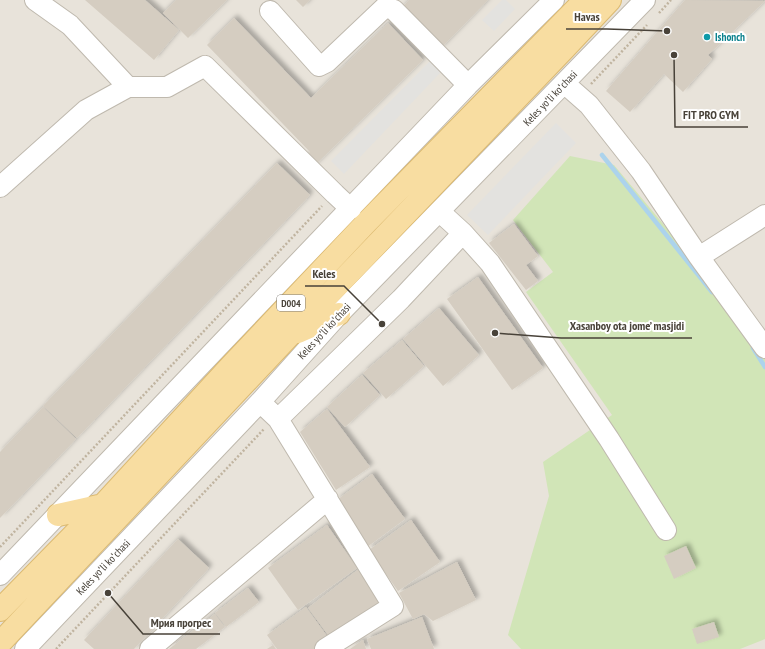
<svg xmlns="http://www.w3.org/2000/svg" width="765" height="649" viewBox="0 0 765 649" font-family="'PT Sans Narrow',sans-serif">
<style>
.residential{fill:#e8e3da}
.green{fill:#d1e5b7}
.parking{fill:#e3e2df}
.lines{fill:none;stroke-linecap:round;stroke-linejoin:round}
.stream{stroke:#acd3ec;stroke-width:4.5}
.building{fill:#d5cdc1;filter:url(#shadow)}
.minor-casing{stroke:#bfb9ae;stroke-width:22}
.major-casing{stroke:#dcba71;stroke-width:24}
.path{stroke:#c0b4a0;stroke-width:2.5;stroke-dasharray:2 2;stroke-linecap:butt}
.minor{stroke:#fff;stroke-width:20}
.major{stroke:#f8dda1;stroke-width:22}
.culture-dot{fill:#0f9aa8;stroke:#fff;stroke-width:1.5}
.labels{text-anchor:middle;stroke-width:4;stroke-linejoin:round;paint-order:stroke}
.shield{fill:#fff;stroke:#7f7b74;stroke-width:1}
.shield-label{font-size:10px;font-weight:bold;fill:#484239}
.culture-label{font-size:11px;font-weight:bold;fill:#0d838f;stroke:#fff;text-anchor:start}
.street-label{font-size:11px;fill:#484239;stroke:#fff}
.leader{fill:none;stroke:#484239;stroke-width:1.5}
.callout-dot{fill:#484239;stroke:#fff;stroke-width:1.5}
.callout-label{font-size:12px;text-anchor:middle;font-weight:bold;fill:#484239;stroke:#fff;stroke-width:4;stroke-linejoin:round;paint-order:stroke}
</style>
<defs>
<filter id="shadow"><feDropShadow dx="3.5" dy="-3.5" stdDeviation="2" flood-color="#0004"/></filter>
</defs>
<rect width="100%" height="100%" fill="#f4f1eb"/>
<path class="residential" d="M 0,0 L 765,0 L 765,649 L 0,649 Z"/>
<path class="green" d="M 570,156 L 614,165 L 750,328 L 765,352 L 765,639 L 740,649 L 521,649 L 508,635 L 549,496 L 543,462 L 612,415 L 526,292 L 553,272 L 513,220 Z"/>
<path class="parking" d="M 502,0 L 506,0 L 515,9 L 494,31 L 482,20 Z
M 430,61 L 441,72 L 344,174 L 331,161 Z
M 556,123 L 576,143 L 488,235 L 467,215 Z"/>
<g class="lines">
<path class="stream" d="M 602,155 L 712,292
M 753,348 L 765,367"/>
</g>
<path class="building" d="M 85,0 L 145,0 L 179,30 L 154,60 Z
M 176,0 L 227,0 L 188,38 L 163,13 Z
M 296,0 L 310,0 L 303,7 Z
M 409,0 L 488,0 L 440,49 L 400,10 Z
M 685,0 L 765,1 L 708,55 L 712,59 L 683,92 L 664,74 L 630,112 L 606,91 Z
M 234,18 L 311,98 L 388,23 L 423,60 L 313,167 L 304,159 L 310,152 L 207,45 Z
M 277,163 L 310,195 L 77,438 L 43,406 Z
M 514,224 L 538,256 L 526,265 L 538,281 L 526,290 L 489,243 Z
M 478,277 L 543,368 L 512,390 L 447,299 Z
M 439,308 L 479,355 L 443,386 L 403,339 Z
M 402,340 L 424,366 L 386,399 L 363,373 Z
M 362,375 L 380,395 L 345,427 L 327,407 Z
M 43,407 L 76,439 L 0,518 L 0,452 Z
M 327,409 L 370,467 L 336,490 L 300,432 Z
M 372,474 L 405,519 L 367,547 L 337,500 Z
M 411,520 L 440,562 L 398,591 L 369,550 Z
M 327,525 L 357,568 L 298,610 L 268,568 Z
M 178,539 L 209,568 L 134,649 L 94,649 L 84,640 Z
M 686,546 L 696,568 L 674,579 L 664,556 Z
M 457,562 L 476,600 L 433,621 L 424,614 L 413,619 L 399,593 Z
M 359,569 L 382,600 L 331,639 L 308,608 Z
M 248,588 L 259,602 L 226,627 L 215,613 Z
M 306,607 L 330,640 L 317,649 L 277,649 L 267,635 Z
M 215,614 L 225,627 L 196,649 L 169,649 Z
M 422,617 L 434,649 L 371,649 L 367,639 Z
M 714,622 L 719,637 L 697,644 L 692,629 Z
M 363,640 L 366,649 L 350,649 Z
M 273,645 L 276,649 L 267,649 Z"/>
<g class="lines">
<defs>
<path id="minor" d="M 35,0 L 70,25 L 128,87 L 167,87 L 205,66 L 335,194 L 351,209
M 270,11 L 319,66 L 327,62 L 385,7 L 394,10 L 468,85
M 564,83 L 589,105 L 641,171 L 699,257 L 765,348
M 0,187 L 86,110 L 128,87
M 440,212 L 463,233 L 490,263 L 609,439 L 666,530
M 699,257 L 765,215
M 260,402 L 278,419 L 393,606 L 325,649
M 278,419 L 401,299 L 463,233
M 0,575 L 468,85 L 554,0
M 25,649 L 260,402 L 339,314 L 645,0
M 150,649 L 328,499"/>
<path id="major" d="M 298,332 L 339,314
M 58,515 L 103,505
M 0,610 L 103,505 L 230,367 L 365,224 L 585,0
M 0,643 L 288,337 L 565,48 L 610,0"/>
</defs>
<use href="#minor" class="minor-casing"/>
<use href="#major" class="major-casing"/>
<path class="path" d="M 659,13 L 671,0
M 591,84 L 647,25
M 0,547 L 322,206
M 56,649 L 264,429"/>
<use href="#minor" class="minor"/>
<use href="#major" class="major"/>
</g>
<circle class="culture-dot" cx="707" cy="37" r="4"/>
<g class="labels">
<rect class="shield" x="277" y="295" width="28" height="16" rx="3"/>
<g class="shield-label">
<text x="291" y="307">D004</text>
</g>
<g class="culture-label">
<text x="715" y="41">Ishonch</text>
</g>
<g class="street-label">
<text transform="translate(550 98) rotate(-46)" y="4">Keles yoʻli koʻchasi</text>
<text transform="translate(324 331) rotate(-47)" y="4">Keles yoʻli koʻchasi</text>
<text transform="translate(103 567) rotate(-46)" y="4">Keles yoʻli koʻchasi</text>
</g>
</g>
<path class="leader" d="M667 31L607 29H566M674 55L675 127H748M382 324L344 286H305M495 333L561 338H692M108 593L143 634H220"/>
<g class="callout-dot">
<circle cx="667" cy="31" r="4"/>
<circle cx="674" cy="55" r="4"/>
<circle cx="382" cy="324" r="4"/>
<circle cx="495" cy="333" r="4"/>
<circle cx="108" cy="593" r="4"/>
</g>
<g class="callout-label">
<text x="587" y="21">Havas</text>
<text x="711" y="119">FIT PRO GYM</text>
<text x="324" y="278">Keles</text>
<text x="627" y="330">Xasanboy ota jome’ masjidi</text>
<text x="181" y="627">Мрия прогрес</text>
</g>
</svg>
